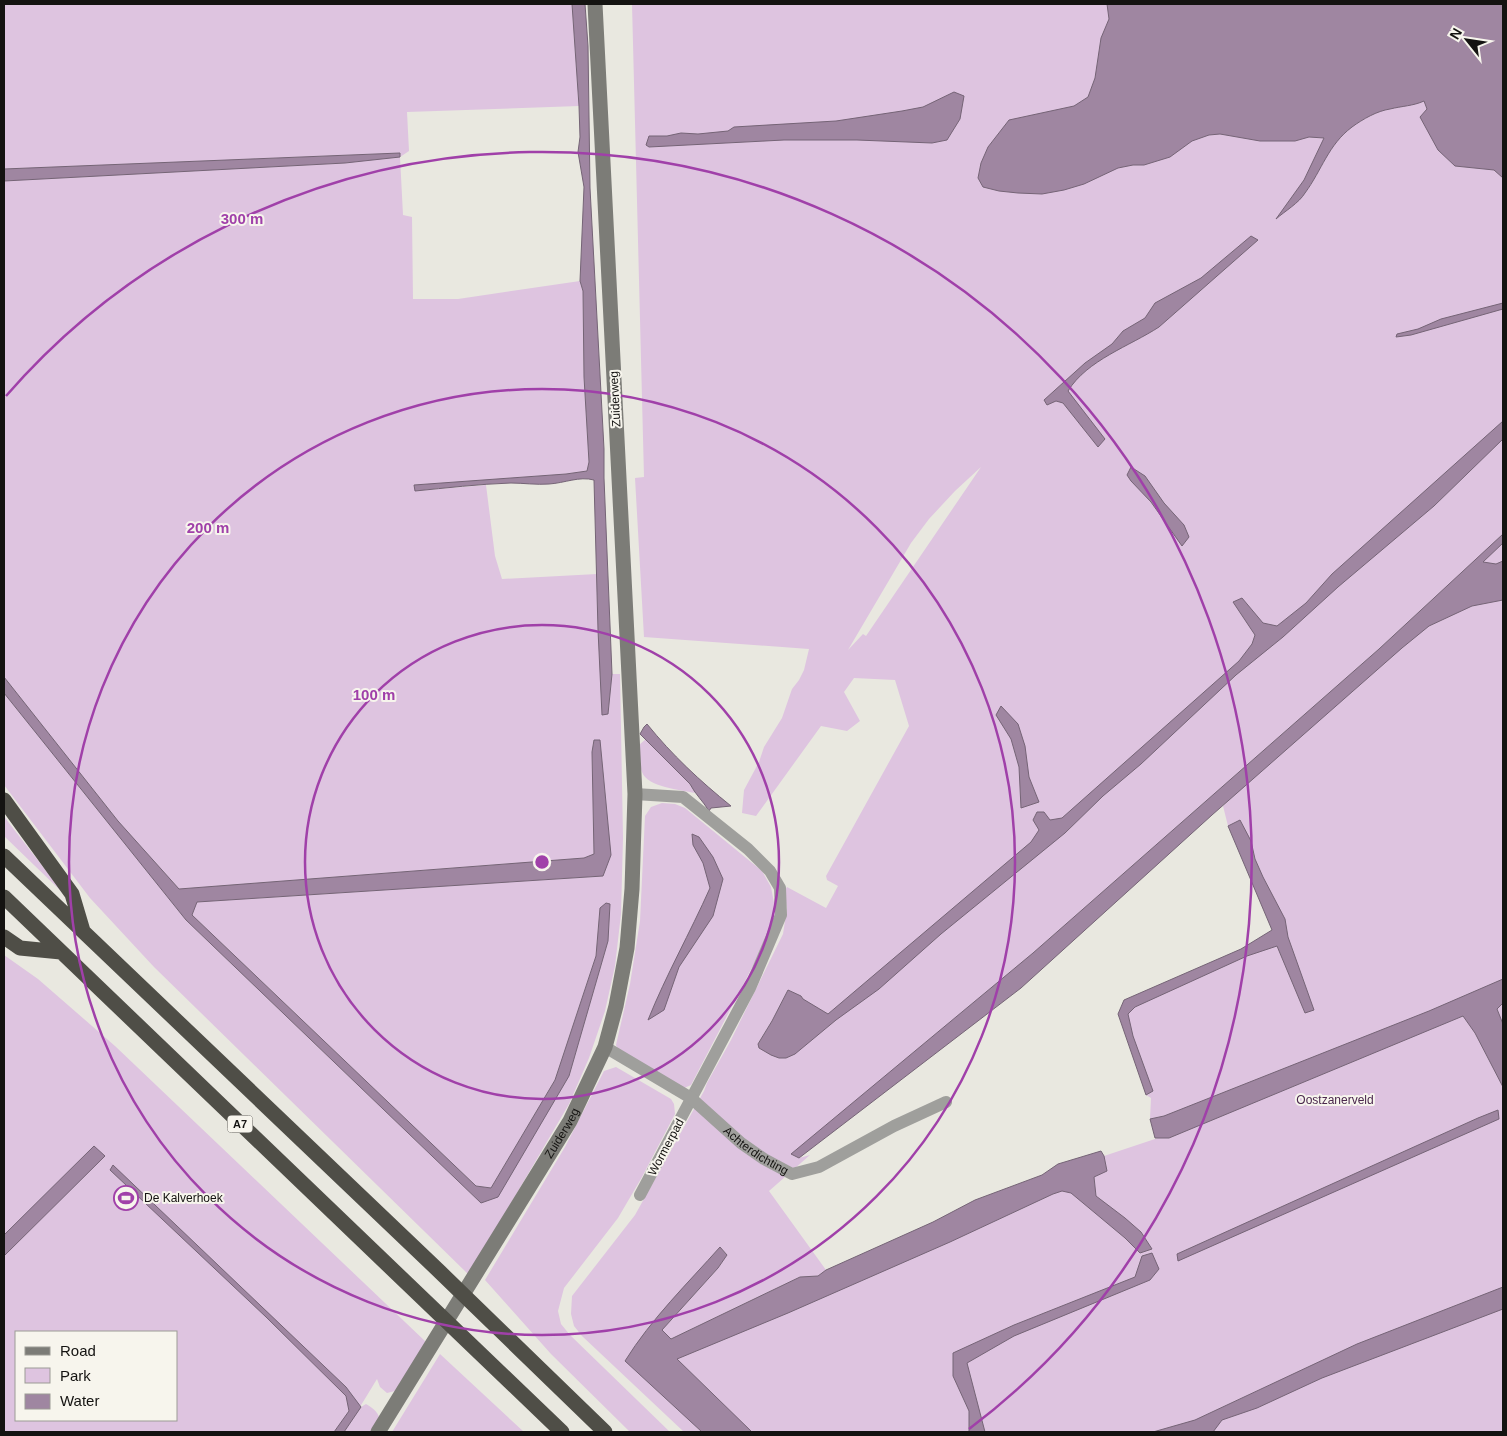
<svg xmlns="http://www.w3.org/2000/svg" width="1507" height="1436" viewBox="0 0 1507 1436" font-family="Helvetica,sans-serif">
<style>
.green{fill:#dec4e0;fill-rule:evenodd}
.water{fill:#9f86a1;stroke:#756476}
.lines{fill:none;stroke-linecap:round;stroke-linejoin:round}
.street{stroke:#9f9f9c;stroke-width:12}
.secondary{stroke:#7c7c77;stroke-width:15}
.highway{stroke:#4f4e47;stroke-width:15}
.ring{fill:none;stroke:#a040a9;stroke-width:2.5}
.labels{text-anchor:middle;stroke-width:4;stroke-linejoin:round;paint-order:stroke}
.shield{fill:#f7f5ed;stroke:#585753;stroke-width:1}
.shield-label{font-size:11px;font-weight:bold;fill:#141311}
.street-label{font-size:12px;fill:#141311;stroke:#f7f5ed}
.park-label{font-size:12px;fill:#4a274d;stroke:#f7f5ed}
.poi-label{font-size:12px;fill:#141311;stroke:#f7f5ed;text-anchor:start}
.centre{fill:#a040a9;stroke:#f7f5ed;stroke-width:2.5}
.ring-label{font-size:15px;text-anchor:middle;font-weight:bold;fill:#a040a9;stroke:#f7f5ed;stroke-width:4;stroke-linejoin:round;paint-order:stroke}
</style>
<rect width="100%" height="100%" fill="#e9e8e0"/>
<path class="green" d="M 4,4 L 572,4 L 579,106 L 407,112 L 409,151 L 400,157 L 403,215 L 412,217 L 413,299 L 458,299 L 580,281 L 583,291 L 584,377 L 589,462 L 587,471 L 566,474 L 415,485 L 415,491 L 486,485 L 495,556 L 502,579 L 597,574 L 598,630 L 608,714 L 612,674 L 620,674 L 623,838 L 621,914 L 615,966 L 605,1011 L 589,1058 L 569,1104 L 469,1275 L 154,967 L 90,898 L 4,785 L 4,693 L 186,920 L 481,1203 L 569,1076 L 608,941 L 600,909 L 596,956 L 555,1080 L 491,1188 L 476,1186 L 192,915 L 196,902 L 603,876 L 594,740 L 592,752 L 594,854 L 584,858 L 179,889 L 118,821 L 4,677 L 4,181 L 345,163 L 400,153 L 4,169 Z
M 632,4 L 1503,4 L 1503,534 L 1495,541 L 1503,535 L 1503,1432 L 703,1432 L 695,1426 L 702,1432 L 684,1432 L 582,1336 L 574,1326 L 571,1314 L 572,1296 L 635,1215 L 704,1091 L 707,1083 L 731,1040 L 783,934 L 787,908 L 784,892 L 787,887 L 826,908 L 838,886 L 827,880 L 826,876 L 909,726 L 895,680 L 854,678 L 844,692 L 860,721 L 847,731 L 821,726 L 756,816 L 742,813 L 744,790 L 759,762 L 764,747 L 782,718 L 792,689 L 799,680 L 804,670 L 809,649 L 644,637 L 635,478 L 644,477 ZM 981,467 L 866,636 L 863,634 L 848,650 L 911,543 L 929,519 L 955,491 ZM 1447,586 L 1223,806 L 1228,826 L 1240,840 L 1278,939 L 1134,1007 L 1124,1015 L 1149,1094 L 1146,1095 L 1151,1098 L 1150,1119 L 1159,1117 L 1158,1138 L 1104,1156 L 1104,1159 L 626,1361 L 633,1349 L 720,1247 L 727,1255 L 718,1268 L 662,1330 L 671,1339 L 800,1277 L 818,1276 L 826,1270 L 769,1191 L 810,1155 L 799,1158 L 792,1154 L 1033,953 L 1379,649 ZM 788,990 L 801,996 L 803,999 L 771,1055 L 760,1048 L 758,1044 L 772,1021 Z
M 646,739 L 690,784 L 695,793 C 681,790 647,787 642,772 C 639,764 639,753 639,745 Z
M 662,803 L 675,804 L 685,808 L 762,871 L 771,887 L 774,903 L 773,918 L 769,935 L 691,1085 L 682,1089 L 619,1052 L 616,1045 L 630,984 L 640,921 L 645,816 L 651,807 Z
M 4,816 L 9,823 L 64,894 L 4,836 Z
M 4,955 L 38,979 L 115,1046 L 426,1342 L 395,1391 L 387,1393 L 380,1387 L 377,1379 L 352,1420 L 361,1407 L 366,1404 C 373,1408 377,1411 380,1419 L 371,1432 L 4,1432 ZM 16,1332 L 176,1332 L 176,1420 L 16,1420 Z
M 616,1067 L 671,1099 L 674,1104 L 675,1114 L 642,1177 L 618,1218 L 564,1288 L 558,1311 L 561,1324 L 570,1335 L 670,1432 L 630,1432 L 551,1354 L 485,1280 L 565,1147 L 604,1071 Z
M 440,1354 L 524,1432 L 392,1432 Z"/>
<path class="water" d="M 572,4 L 585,4 L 588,46 L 590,188 L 604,449 L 604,478 L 612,674 L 608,714 L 602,715 L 598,630 L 594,480 C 579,476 565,483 549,484 C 536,485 523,483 511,483 C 479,484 446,488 415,491 L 414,485 L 566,474 L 587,471 L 589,462 L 584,377 L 583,291 L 580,281 L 584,187 L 578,152 L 580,137 L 579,106 Z
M 1107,4 L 1503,4 L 1503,178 L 1494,170 L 1455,166 L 1438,150 L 1420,117 L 1427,109 L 1424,101 C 1413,106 1402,106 1390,109 C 1377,111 1363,119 1352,127 C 1328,145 1322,170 1305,193 C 1299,203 1285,211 1276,219 L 1304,180 L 1324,138 L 1309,137 L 1295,141 L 1260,141 L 1220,134 L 1209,135 L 1192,141 L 1170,157 L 1144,165 L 1133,165 L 1118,168 L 1084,184 L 1064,190 L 1042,194 L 1018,193 L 999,191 L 983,187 L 978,178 L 981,163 L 988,147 L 1009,120 L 1074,106 L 1088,97 L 1095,78 L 1101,38 L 1109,19 Z
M 954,92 L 964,96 L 960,119 L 947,140 L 932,143 L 857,140 L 784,140 L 649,147 L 646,145 L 649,136 L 667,136 L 681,133 L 698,134 L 728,131 L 734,127 L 836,121 L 902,111 L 923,107 Z
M 400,153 L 400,157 L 345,163 L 4,181 L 4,169 Z
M 1251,236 L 1258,240 L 1159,327 C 1130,346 1087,360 1068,391 L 1105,439 L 1098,447 L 1063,403 L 1056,401 L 1047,405 L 1044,400 L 1085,363 L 1112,344 L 1123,331 L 1145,318 L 1155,303 L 1201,278 Z
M 1503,303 L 1503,309 L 1411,335 L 1396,337 L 1397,334 L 1418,329 L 1441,319 Z
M 1503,421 L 1503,439 L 1434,506 L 1338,587 L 1283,637 L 1236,675 L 1141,764 L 1103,796 L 1065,833 L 941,934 L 879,989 L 836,1020 L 795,1054 L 786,1058 L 779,1058 L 771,1055 L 759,1048 L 758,1044 L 772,1021 L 788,990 L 801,996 L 803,999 L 828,1014 L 1031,842 L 1039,830 L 1033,820 L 1037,812 L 1044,812 L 1050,820 L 1062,818 L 1239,661 L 1252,644 L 1255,635 L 1233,602 L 1242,598 L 1263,623 L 1277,626 L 1306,603 L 1332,574 Z
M 1131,467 L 1145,476 L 1164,503 L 1184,525 L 1189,537 L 1182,546 L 1151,502 L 1131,481 L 1127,475 Z
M 1503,534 L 1503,543 L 1483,562 L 1496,564 L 1503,561 L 1503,600 L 1472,606 L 1429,626 L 1402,648 L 1212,815 L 1021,988 L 799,1158 L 791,1154 L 1033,953 L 1379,649 Z
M 4,677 L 118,821 L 179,889 L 584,858 L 594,854 L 592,752 L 594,740 L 600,740 L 611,855 L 603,876 L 197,902 L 192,915 L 476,1186 L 491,1188 L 555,1080 L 596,956 L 600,908 L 606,903 L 610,904 L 608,941 L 569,1076 L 498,1197 L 481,1203 L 186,920 L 4,693 Z
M 1001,706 L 1018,724 L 1025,746 L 1029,777 L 1039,802 L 1021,808 L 1019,767 L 1011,739 L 996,715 Z
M 647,724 C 672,755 700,781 731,806 L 711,808 L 709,811 C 703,801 695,794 690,784 L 640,734 L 644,727 Z
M 1240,820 L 1251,841 L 1255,859 L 1263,877 L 1285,919 L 1288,937 L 1314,1010 L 1305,1013 L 1277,946 L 1247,956 L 1135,1007 L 1128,1014 L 1133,1036 L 1153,1091 L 1146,1095 L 1118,1014 L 1124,1000 L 1241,949 L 1272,930 L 1228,826 Z
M 692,834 L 699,837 L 713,857 L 723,879 L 713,916 L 679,967 L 664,1010 L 648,1020 C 666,975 690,933 710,888 L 703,863 L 693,845 Z
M 1503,979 L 1503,1003 L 1497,1009 L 1503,1024 L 1503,1087 L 1475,1033 L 1463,1016 L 1169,1138 L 1155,1138 L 1150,1119 L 1164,1116 L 1429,1011 Z
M 1498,1110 L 1499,1119 L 1178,1261 L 1177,1254 L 1478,1118 Z
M 94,1146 L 105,1156 L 4,1256 L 4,1235 Z
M 1101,1151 L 1104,1156 L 1107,1171 L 1094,1177 L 1096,1196 L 1125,1218 L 1141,1232 L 1152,1249 L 1140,1253 L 1125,1238 L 1071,1193 L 1062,1191 L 1053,1194 L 950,1242 L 788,1313 L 677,1359 L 752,1432 L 702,1432 L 625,1361 C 651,1319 688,1283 720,1247 L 727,1255 L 718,1268 L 662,1330 L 671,1339 L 800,1277 L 818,1276 L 826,1270 L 933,1222 L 975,1200 L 1042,1175 L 1058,1164 Z
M 113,1165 L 346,1387 L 361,1407 L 344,1432 L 334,1432 L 349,1411 L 346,1396 L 266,1317 L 110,1170 Z
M 1152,1253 L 1159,1269 L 1150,1280 L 1014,1336 L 967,1363 L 985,1432 L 969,1432 L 969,1411 L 953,1376 L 953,1353 L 1014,1325 L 1135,1277 L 1142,1256 Z
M 1503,1287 L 1503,1309 L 1322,1378 L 1257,1408 L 1222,1420 L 1213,1432 L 1153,1432 L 1195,1420 L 1357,1344 Z"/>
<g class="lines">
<g class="street">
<path d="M 635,794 L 683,797 L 748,849 L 770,871 L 780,888 L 781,915 L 750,988 L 640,1195"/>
<path id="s1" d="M 605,1047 L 691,1098 L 741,1143 L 764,1159 L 792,1174 L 819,1167 L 894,1126 L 946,1102"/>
</g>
<path class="secondary" id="s2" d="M 378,1432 L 570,1121 L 605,1047 L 616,1006 L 627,948 L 632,889 L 635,794 L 595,4"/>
<path class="highway" d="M 4,800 L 72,894 L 83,931
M 4,856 L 440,1272 L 605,1432
M 4,897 L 562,1432
M 4,937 L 20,948 L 61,952"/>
</g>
<g class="ring">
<circle cx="542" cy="862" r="237"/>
<circle cx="542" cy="862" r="473"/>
<path d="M6 396A710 710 0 1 1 969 1429"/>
</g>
<defs>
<symbol id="stadium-ring" viewBox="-11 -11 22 22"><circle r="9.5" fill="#f7f5ed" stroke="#a040a9" stroke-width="1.5"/><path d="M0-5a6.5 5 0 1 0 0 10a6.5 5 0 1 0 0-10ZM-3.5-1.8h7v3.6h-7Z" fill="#a040a9"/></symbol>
</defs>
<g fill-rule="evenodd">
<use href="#stadium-ring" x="112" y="1184" width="28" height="28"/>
</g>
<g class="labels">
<rect class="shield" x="227.5" y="1115.5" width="25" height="17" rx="4"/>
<g class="shield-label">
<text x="240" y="1128">A7</text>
</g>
<g class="street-label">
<text transform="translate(615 399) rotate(-93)" y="4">Zuiderweg</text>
<text dy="4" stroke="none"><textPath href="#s2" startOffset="351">Zuiderweg</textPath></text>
<text transform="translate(666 1147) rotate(-62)" y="4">Wormerpad</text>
<text dy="4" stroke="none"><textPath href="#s1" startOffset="184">Achterdichting</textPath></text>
</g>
<g class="park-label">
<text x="1335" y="1104">Oostzanerveld</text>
</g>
<g class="poi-label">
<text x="144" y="1202">De Kalverhoek</text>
</g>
</g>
<circle cx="542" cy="862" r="8" class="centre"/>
<g class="ring-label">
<text x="242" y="224">300 m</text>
<text x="208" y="533">200 m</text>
<text x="374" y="700">100 m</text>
</g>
<rect width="1507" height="1436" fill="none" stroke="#141311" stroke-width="10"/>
<rect x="15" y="1331" width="162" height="90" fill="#f7f5ed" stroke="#9c9b95"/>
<rect x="25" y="1347" width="25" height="8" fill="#7c7c77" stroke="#9c9b95"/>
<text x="60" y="1356" font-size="15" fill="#141311">Road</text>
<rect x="25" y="1368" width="25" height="15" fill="#dec4e0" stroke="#9c9b95"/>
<text x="60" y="1381" font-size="15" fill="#141311">Park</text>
<rect x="25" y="1394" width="25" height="15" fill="#9f86a1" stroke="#9c9b95"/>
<text x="60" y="1406" font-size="15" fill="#141311">Water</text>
<g transform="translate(1467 40) rotate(300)" stroke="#f7f5ed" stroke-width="4" paint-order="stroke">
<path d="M0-4L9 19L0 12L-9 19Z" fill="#141311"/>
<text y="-8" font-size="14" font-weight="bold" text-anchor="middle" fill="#141311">N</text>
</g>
</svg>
